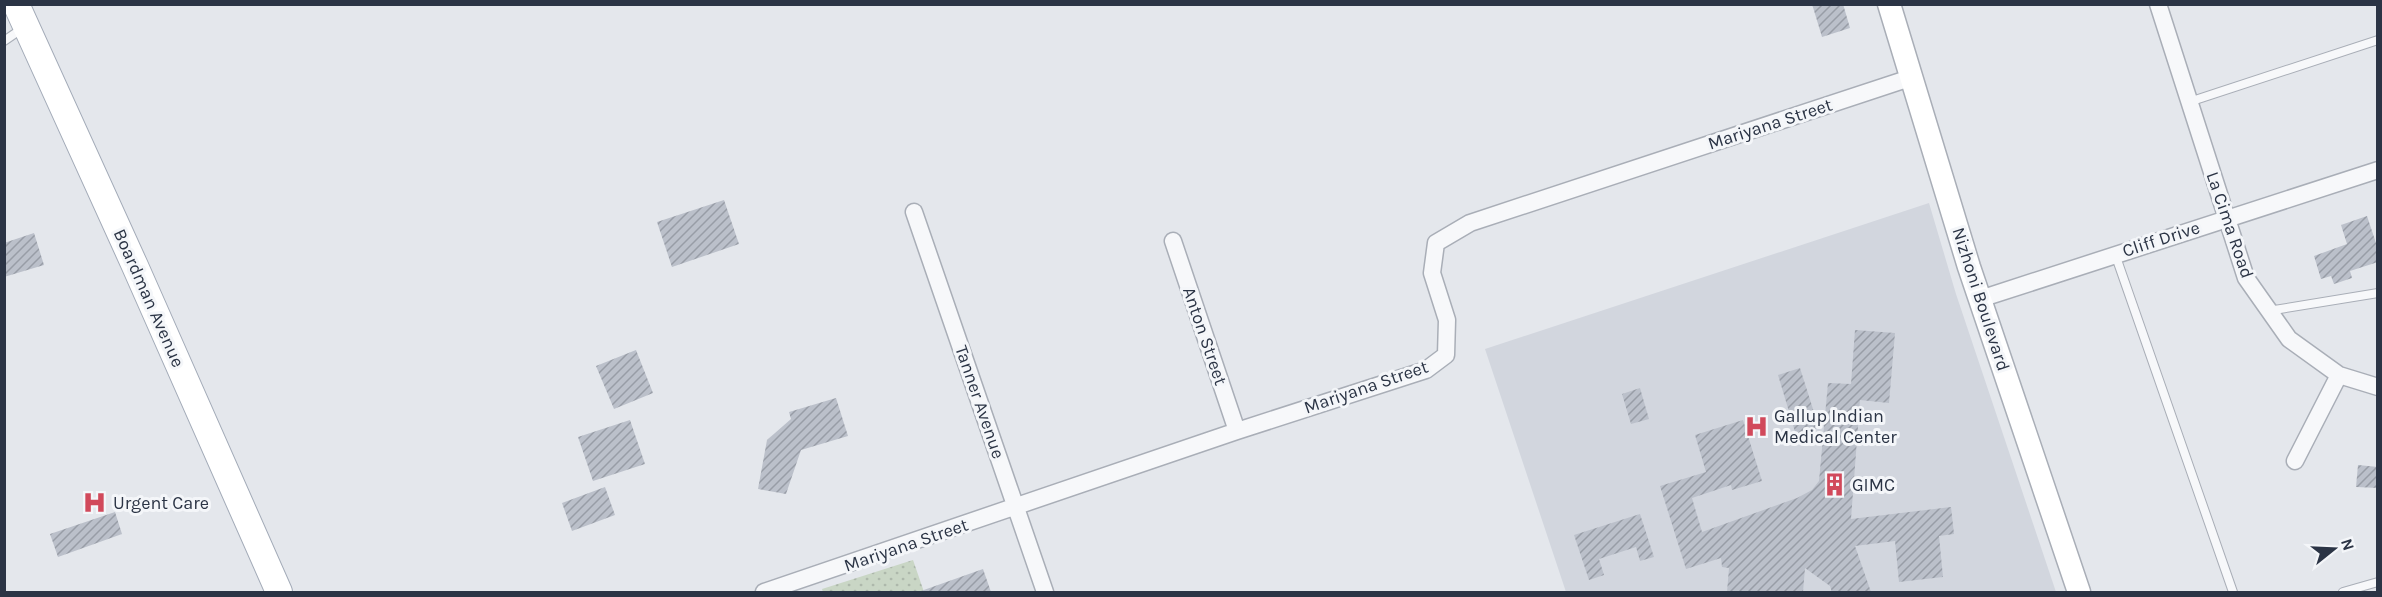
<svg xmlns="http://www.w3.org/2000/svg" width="2382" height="597" viewBox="0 0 2382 597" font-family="Karla,sans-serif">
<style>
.built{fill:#d2d6de}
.park{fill:url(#park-dots)}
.building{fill:url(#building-hatch)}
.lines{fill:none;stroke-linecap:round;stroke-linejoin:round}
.lane-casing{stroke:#a9aeb7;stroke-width:10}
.street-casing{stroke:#a9aeb7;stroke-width:19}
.secondary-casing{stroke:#a9aeb7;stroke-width:25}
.primary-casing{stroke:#a3abb8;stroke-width:28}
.lane{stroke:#f7f8fa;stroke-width:8}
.street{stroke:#f7f8fa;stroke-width:16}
.secondary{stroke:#fff;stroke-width:22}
.primary{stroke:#fff;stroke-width:26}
.labels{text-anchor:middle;stroke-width:6;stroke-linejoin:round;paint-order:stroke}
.street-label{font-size:18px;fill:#2b3445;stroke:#f4f6f9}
.poi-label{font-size:18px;fill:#2b3445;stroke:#f4f6f9;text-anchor:start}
</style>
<defs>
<pattern id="park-dots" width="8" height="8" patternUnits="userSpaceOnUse" patternTransform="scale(1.5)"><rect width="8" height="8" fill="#c9d6c5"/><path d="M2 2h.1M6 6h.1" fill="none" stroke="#adb8ab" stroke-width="1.8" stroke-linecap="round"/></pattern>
<pattern id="building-hatch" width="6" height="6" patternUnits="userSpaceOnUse" patternTransform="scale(1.5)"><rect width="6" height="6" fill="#bbc0ca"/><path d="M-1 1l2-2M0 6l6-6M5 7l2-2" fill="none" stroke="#989da6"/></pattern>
</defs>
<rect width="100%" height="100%" fill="#e4e7ec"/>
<path class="built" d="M 1929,203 L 1956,294 L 2056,592 L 1566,592 L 1485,349 Z"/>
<path class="park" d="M 913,560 L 924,592 L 823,592 L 822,589 Z"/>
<path class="building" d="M 1812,4 L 1843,4 L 1850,28 L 1822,37 Z
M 724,200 L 739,244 L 672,267 L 657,222 Z
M 2367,216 L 2378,249 L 2378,262 L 2350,271 L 2352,278 L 2334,284 L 2331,276 L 2321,279 L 2314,256 L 2347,244 L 2341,225 Z
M 34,233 L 44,265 L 4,277 L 4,243 Z
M 1855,330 L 1895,333 L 1889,403 L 1860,400 L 1851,519 L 1951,507 L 1954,534 L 1939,536 L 1943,577 L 1899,582 L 1895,541 L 1855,546 L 1871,592 L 1832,592 L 1830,586 L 1805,568 L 1803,592 L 1727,592 L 1729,568 L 1722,567 L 1721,558 L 1686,569 L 1660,486 L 1706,472 L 1695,435 L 1743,420 L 1762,481 L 1732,490 L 1731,485 L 1692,498 L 1702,532 L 1797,498 L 1812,490 L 1819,481 L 1828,383 L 1851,384 Z
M 636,350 L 653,393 L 614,409 L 596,366 Z
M 1800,368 L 1819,428 L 1796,435 L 1778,375 Z
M 1640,388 L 1649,419 L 1631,424 L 1622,394 Z
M 836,398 L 848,436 L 801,450 L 786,494 L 758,489 L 767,440 L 791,419 L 789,412 Z
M 630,420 L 645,464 L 593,481 L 578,437 Z
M 2358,465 L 2378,467 L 2378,488 L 2356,487 Z
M 605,487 L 615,515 L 572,531 L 562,503 Z
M 115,512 L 122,534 L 58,557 L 50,534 Z
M 1640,514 L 1654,557 L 1640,561 L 1636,547 L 1599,559 L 1604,575 L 1589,580 L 1574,535 Z
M 983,569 L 991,592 L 922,592 L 921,591 Z"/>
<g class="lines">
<defs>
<path id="lane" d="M 4,41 L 23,28
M 2189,102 L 2378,40
M 2115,254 L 2233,592
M 2268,311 L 2378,293
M 2343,592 L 2378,582"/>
<path id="street" d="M 2158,4 L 2246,278 L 2289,339 L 2339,375 L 2378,387
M 914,212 L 1045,592
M 1173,241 L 1237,431
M 1980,299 L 2378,170
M 2295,461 L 2339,375
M 764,592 L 1237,431 L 1426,370 L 1446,355 L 1447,320 L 1432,273 L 1436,243 L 1470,223 L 1913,77"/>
<path id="secondary" d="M 1889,4 L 1969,267 L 2079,592"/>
<path id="primary" d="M 16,4 L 135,266 L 279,592"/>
</defs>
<use href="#lane" class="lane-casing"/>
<use href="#street" class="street-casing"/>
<use href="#secondary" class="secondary-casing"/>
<use href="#primary" class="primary-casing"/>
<use href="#lane" class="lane"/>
<use href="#street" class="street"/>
<use href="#secondary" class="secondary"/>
<use href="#primary" class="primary"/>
</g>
<defs>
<symbol id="hospital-bare" viewBox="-9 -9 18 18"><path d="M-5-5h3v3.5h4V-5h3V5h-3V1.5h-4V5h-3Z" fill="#d1495b" stroke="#f4f6f9" stroke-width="2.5" paint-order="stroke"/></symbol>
<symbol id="building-bare" viewBox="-9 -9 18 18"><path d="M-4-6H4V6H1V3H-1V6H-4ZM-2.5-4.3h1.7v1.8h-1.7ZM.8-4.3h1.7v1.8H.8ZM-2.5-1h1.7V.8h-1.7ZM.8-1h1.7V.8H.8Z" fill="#d1495b" stroke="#f4f6f9" stroke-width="2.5" paint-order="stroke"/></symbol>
</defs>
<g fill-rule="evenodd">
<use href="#hospital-bare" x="1740" y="410" width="33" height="33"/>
<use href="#building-bare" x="1818" y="468" width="33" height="33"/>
<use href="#hospital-bare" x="78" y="486" width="33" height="33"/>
</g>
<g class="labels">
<g class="street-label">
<text transform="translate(1770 124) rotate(-18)" y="6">Mariyana Street</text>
<text transform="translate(2230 225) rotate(71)" y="6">La Cima Road</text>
<text transform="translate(2161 239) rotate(-18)" y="6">Cliff Drive</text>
<text transform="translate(149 298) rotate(66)" y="6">Boardman Avenue</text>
<text transform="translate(1981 299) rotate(72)" y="6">Nizhoni Boulevard</text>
<text transform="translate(1205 336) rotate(71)" y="6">Anton Street</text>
<text transform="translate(1366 387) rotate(-19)" y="6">Mariyana Street</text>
<text transform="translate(980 402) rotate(71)" y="6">Tanner Avenue</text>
<text transform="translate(906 545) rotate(-19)" y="6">Mariyana Street</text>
</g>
<g class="poi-label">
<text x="1774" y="422">Gallup Indian<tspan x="1774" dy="21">Medical Center</tspan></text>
<text x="1852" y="491">GIMC</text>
<text x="113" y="509">Urgent Care</text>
</g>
</g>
<rect width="2382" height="597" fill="none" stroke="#2b3445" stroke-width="12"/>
<g transform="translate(2334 549) rotate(72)" stroke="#f4f6f9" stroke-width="4.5" paint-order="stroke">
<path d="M0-4.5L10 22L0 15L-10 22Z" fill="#2b3445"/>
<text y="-9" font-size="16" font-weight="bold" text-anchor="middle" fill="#2b3445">N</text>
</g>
</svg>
